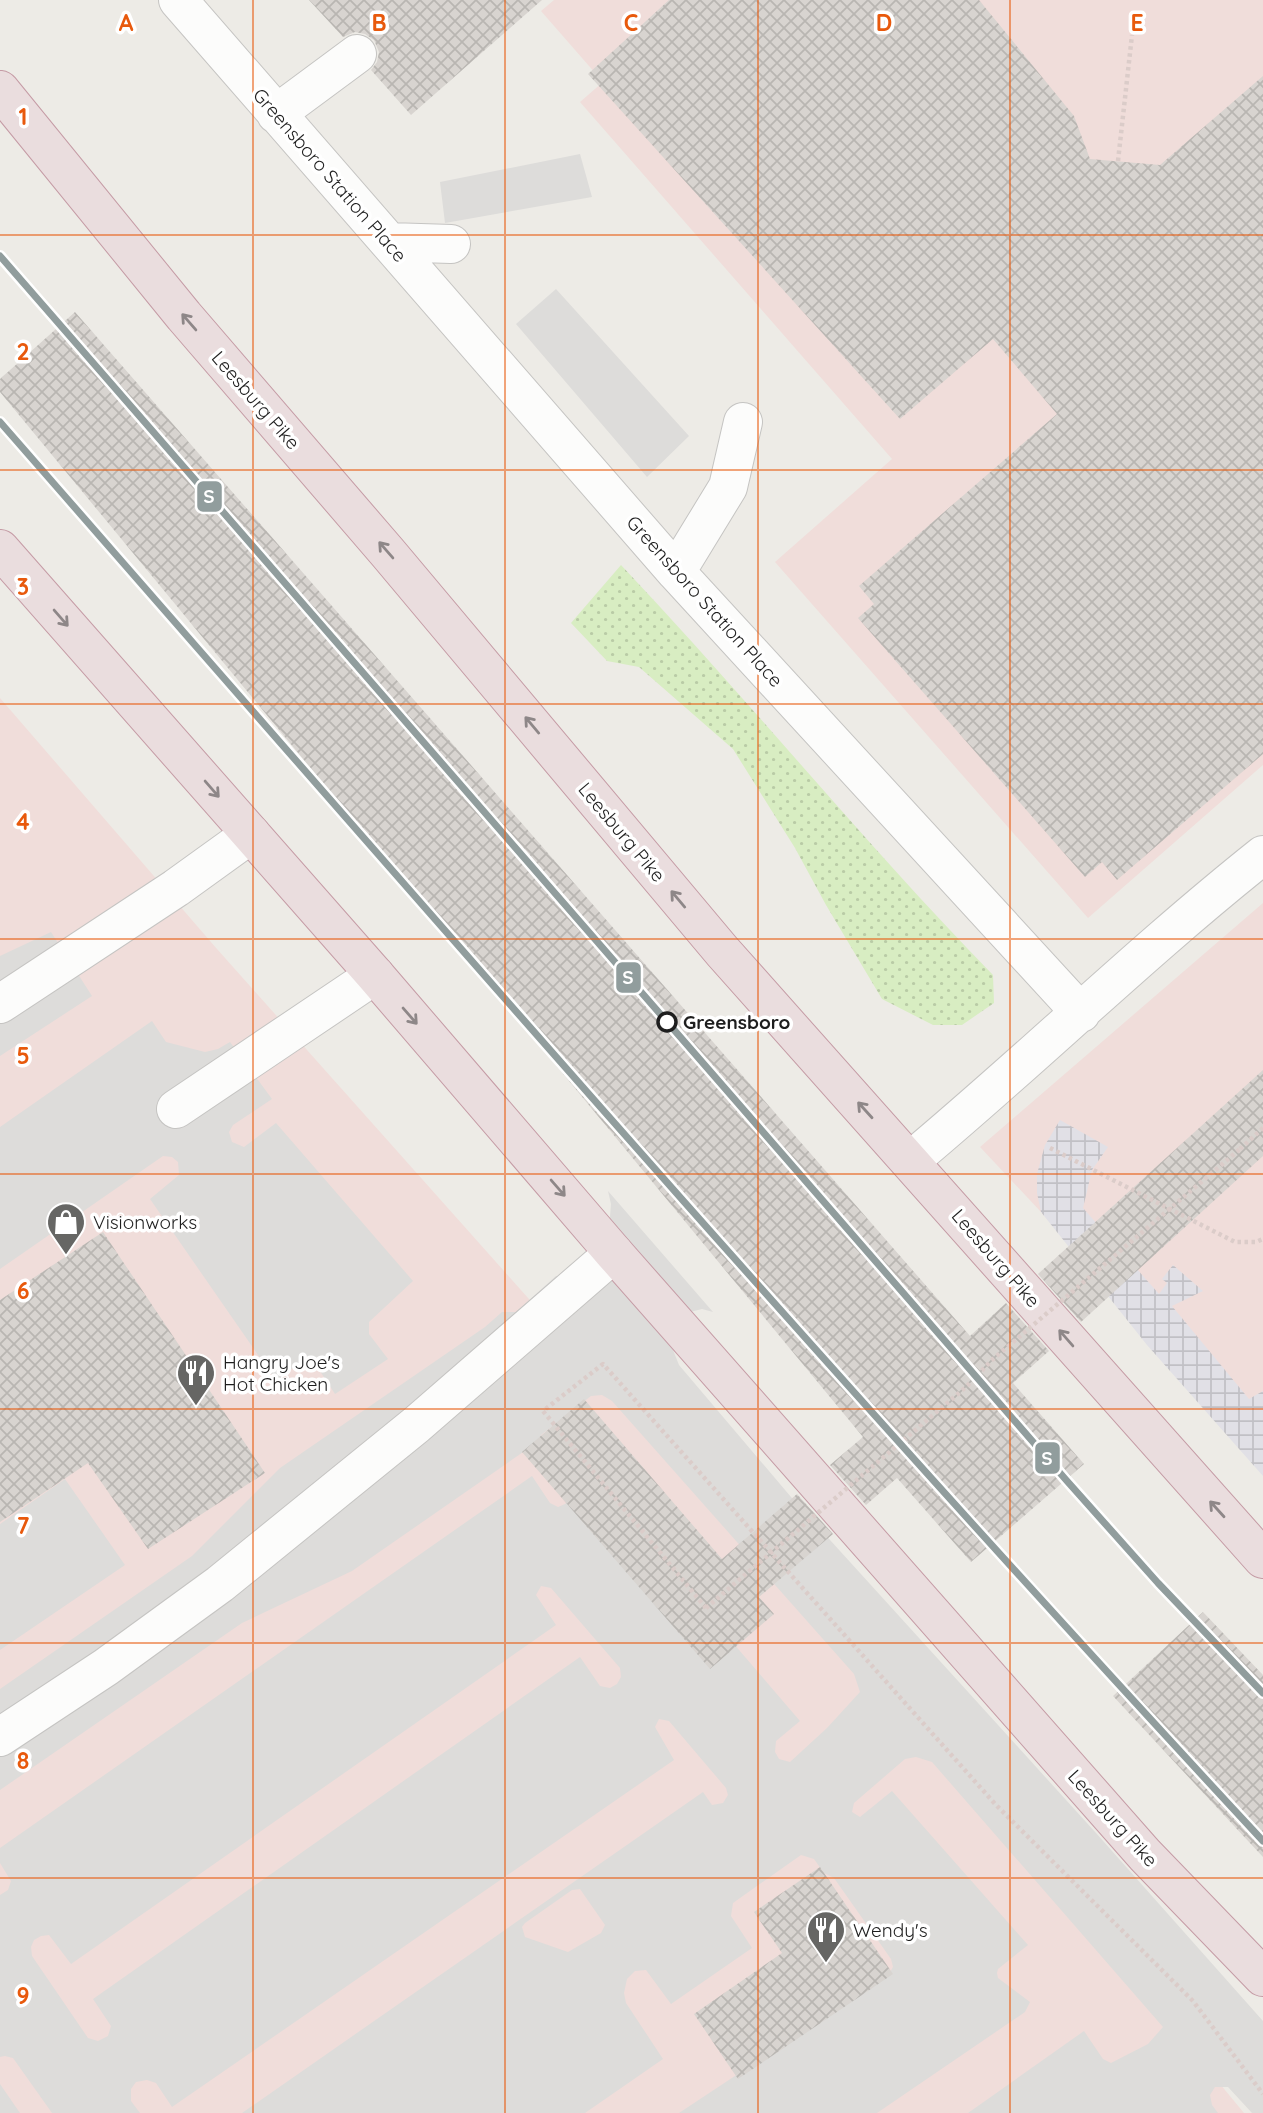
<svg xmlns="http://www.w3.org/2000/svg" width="1263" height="2113" viewBox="0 0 1263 2113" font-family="Quicksand,sans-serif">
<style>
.commercial{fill:#f0ddda}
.grass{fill:url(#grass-dots)}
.parking{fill:#dddcda;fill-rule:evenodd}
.plaza{fill:url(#plaza-grid)}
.building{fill:url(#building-cross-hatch)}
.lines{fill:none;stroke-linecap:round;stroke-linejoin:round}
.minor-casing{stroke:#c5c4c2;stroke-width:40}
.highway-casing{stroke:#c59ba5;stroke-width:40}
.path{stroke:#dbccc9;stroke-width:4.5;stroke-dasharray:3.5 3.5;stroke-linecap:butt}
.minor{stroke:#fcfcfb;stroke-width:38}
.highway{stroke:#eaddde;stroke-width:38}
.path-bridge{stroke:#dbccc9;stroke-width:4.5;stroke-dasharray:3.5 3.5;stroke-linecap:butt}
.metro-1-casing{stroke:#fff;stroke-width:12}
.metro-1{stroke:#919d9d;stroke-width:7}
.oneway{stroke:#8e8788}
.grid{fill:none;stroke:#e8590c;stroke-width:2;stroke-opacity:0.55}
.stop-dot{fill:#fff;stroke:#1e1e1e;stroke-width:3.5}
.labels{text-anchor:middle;stroke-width:7;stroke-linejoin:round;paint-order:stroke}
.street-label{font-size:19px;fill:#1e1e1e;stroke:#fff}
.stop-label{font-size:19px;font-weight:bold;fill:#1e1e1e;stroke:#fff;text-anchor:start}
.poi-label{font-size:19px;fill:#1e1e1e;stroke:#fff;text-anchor:start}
.grid-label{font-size:23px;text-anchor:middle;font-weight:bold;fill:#e8590c;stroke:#fff;stroke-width:7;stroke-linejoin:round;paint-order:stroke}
.line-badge{stroke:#fff;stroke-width:2.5}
.badge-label{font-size:19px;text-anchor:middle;font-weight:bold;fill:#fff}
</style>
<defs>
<pattern id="grass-dots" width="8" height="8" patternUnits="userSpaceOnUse" patternTransform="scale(1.75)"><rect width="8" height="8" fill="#d8edc2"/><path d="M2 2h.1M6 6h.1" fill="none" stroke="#b9cba6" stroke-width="1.8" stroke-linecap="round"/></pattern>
<pattern id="plaza-grid" width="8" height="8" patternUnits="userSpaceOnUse" patternTransform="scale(1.75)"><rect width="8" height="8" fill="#e1e0e6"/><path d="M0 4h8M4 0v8" fill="none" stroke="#c1c0c5"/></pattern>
<pattern id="building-cross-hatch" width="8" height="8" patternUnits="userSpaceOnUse" patternTransform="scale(1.75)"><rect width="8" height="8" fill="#d8d4d0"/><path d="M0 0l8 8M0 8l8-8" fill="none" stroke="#b9b6b2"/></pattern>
</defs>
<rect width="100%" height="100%" fill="#edebe6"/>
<path class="commercial" d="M 554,0 L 1263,0 L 1263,765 L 1088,918 L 775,562 L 892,459 L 580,102 L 603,82 L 541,11 Z
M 0,698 L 217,949 L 1111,1952 L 1244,2113 L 0,2113 Z
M 1263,903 L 1263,1471 L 1041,1212 L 980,1147 Z"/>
<path class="grass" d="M 621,565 C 748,699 864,843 993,975 L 994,1003 L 962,1025 L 933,1025 L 882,999 L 826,905 L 795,848 L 733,749 L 639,667 L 607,661 L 571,623 Z"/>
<path class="parking" d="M 580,154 L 592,197 L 445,223 L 440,182 Z
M 556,289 L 689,436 L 647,477 L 516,324 Z
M 51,932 L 92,996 L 0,1056 L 0,956 Z
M 152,1021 L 166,1042 L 205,1052 L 218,1049 L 230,1042 L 272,1099 L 233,1125 L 229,1132 L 232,1142 L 244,1147 L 276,1123 L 413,1281 L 369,1322 L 369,1334 L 388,1359 L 335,1394 L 316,1365 L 310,1363 L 297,1365 L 276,1381 L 150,1199 L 179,1175 L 178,1162 L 172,1157 L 163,1156 L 0,1269 L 0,1127 Z
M 608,1191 L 713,1312 L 702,1309 L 690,1312 L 671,1345 L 679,1365 L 791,1497 L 1096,1833 L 1263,2021 L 1263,2113 L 1252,2113 L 1228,2087 L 1215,2087 L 1210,2095 L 1212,2105 L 1218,2113 L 968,2113 L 1084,2031 L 1103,2059 L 1111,2063 L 1148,2044 L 1163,2027 L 932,1762 L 916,1757 L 905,1759 L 854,1803 L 852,1812 L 860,1817 L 892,1791 L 1028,1945 L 998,1969 L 997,1973 L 998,1978 L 1030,2002 L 1025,2012 L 877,2113 L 679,2113 L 889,1974 L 893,1967 L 891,1959 L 834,1878 L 824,1873 L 814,1859 L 801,1855 L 733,1903 L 731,1916 L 752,1948 L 671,2004 L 646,1970 L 635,1971 L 627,1979 L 624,1993 L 626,2003 L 663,2059 L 585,2113 L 242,2113 L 703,1792 L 712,1805 L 723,1803 L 728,1795 L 726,1788 L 669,1721 L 659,1719 L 655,1727 L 674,1760 L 172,2107 L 156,2083 L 147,2080 L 136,2082 L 131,2089 L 131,2101 L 140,2113 L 52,2113 L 13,2058 L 5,2056 L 0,2057 L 0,1895 L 8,1890 L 11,1881 L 0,1863 L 0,1848 L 532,1476 L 550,1503 L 558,1507 L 565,1504 L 591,1481 L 635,1529 L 800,1721 L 776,1741 L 775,1752 L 779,1759 L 790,1762 L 827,1728 L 860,1692 L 854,1674 L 612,1401 L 602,1395 L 591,1396 L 541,1435 L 539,1441 L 352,1571 L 242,1623 L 0,1790 L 0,1689 L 192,1556 L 280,1468 L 485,1327 L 502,1312 L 516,1312 L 556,1276 L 566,1276 L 588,1258 L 610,1217 L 611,1204 ZM 541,1586 L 551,1588 L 620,1668 L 621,1677 L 617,1684 L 610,1688 L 600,1686 L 580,1657 L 93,1999 L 111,2026 L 108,2036 L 98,2041 L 88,2038 L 32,1956 L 31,1947 L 34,1940 L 41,1936 L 49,1935 L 71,1964 L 556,1625 L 536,1595 ZM 580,1889 L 605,1925 L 601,1933 L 568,1952 L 525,1937 L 522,1927 L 525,1923 L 572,1890 Z
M 65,1479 L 125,1565 L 0,1650 L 0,1524 Z
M 0,2084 L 20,2113 L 0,2113 Z"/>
<path class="plaza" d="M 1060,1120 L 1108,1147 L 1092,1170 L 1083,1208 L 1159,1294 L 1167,1283 L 1162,1279 L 1173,1265 L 1203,1291 L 1172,1306 L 1249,1399 L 1263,1391 L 1263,1476 L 1147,1345 L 1041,1212 L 1037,1193 L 1037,1174 L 1045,1145 Z"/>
<path class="building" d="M 309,0 L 542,0 L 411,115 L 371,70 L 377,62 L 379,52 L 374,40 L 365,34 L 355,32 L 343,37 Z
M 669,0 L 979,0 L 1074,116 L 1090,159 L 1160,165 L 1263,76 L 1263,754 L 1117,880 L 1102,862 L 1085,877 L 858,618 L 874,604 L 859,586 L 1057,414 L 993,339 L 900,419 L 588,74 Z
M 75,312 L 970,1336 L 1006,1303 L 1049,1351 L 1013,1383 L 1084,1464 L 971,1562 L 897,1478 L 866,1505 L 830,1465 L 863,1437 L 0,392 L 0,379 Z
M 1263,1070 L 1263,1156 L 1081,1322 L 1038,1274 Z
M 103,1232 L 265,1473 L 148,1549 L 88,1463 L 0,1522 L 0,1300 Z
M 584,1399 L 722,1559 L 797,1494 L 833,1534 L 759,1597 L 774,1614 L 710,1669 L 522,1452 Z
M 1203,1612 L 1263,1675 L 1263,1857 L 1113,1696 Z
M 820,1867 L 893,1974 L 738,2079 L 694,2014 L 782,1953 L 754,1912 Z"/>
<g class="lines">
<defs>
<path id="minor" d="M 178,0 L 676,572 L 1081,1013
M 276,114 L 357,54
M 389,242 L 451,244
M 676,572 L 728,487 L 743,422
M 0,1004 L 176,888 L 251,834
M 176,1109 L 375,975
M 910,1161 C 1030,1061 1141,952 1263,855
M 0,1737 L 106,1667 L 220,1584 L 416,1425 L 614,1253"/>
<path id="highway" d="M 0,90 L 184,316 L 388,553 L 722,951 L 1263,1559
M 0,549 L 375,975 L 614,1253 L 1145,1855 L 1263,1977"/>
</defs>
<use href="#minor" class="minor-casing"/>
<use href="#highway" class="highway-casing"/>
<path class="path" d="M 1118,161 L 1132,35
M 1050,1148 L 1235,1242 L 1256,1242 L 1263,1239
M 1240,1149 L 1263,1128
M 706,1608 L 543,1411 L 603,1364 L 996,1805 L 1193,2001 L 1263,2094"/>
<use href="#minor" class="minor"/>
<use href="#highway" class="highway"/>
<path class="path-bridge" d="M 706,1608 L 966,1387 L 992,1360 L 1240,1149"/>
<defs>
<path id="metro-1" d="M 0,256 L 1067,1481 L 1158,1583 L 1263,1693
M 0,422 C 417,899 832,1377 1263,1841"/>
</defs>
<use href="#metro-1" class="metro-1-casing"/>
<use href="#metro-1" class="metro-1"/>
</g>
<defs><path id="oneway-shaft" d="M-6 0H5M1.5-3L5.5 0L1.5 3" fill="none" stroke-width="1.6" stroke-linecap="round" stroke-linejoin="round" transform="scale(1.75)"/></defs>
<g class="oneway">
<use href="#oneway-shaft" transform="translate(189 322) rotate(-131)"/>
<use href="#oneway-shaft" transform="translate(386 550) rotate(-131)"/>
<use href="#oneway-shaft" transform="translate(61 618) rotate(49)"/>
<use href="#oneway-shaft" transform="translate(532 725) rotate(-130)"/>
<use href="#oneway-shaft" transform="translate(212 789) rotate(49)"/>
<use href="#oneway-shaft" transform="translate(678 899) rotate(-130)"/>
<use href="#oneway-shaft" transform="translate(410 1016) rotate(49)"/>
<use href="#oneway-shaft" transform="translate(865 1110) rotate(-132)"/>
<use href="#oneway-shaft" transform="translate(558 1188) rotate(49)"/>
<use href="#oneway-shaft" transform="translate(1066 1338) rotate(-131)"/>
<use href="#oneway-shaft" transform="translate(1217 1509) rotate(-132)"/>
</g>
<path class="grid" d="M 253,0 L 253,2113M 505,0 L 505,2113M 758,0 L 758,2113M 1010,0 L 1010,2113M 0,235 L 1263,235M 0,470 L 1263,470M 0,704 L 1263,704M 0,939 L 1263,939M 0,1174 L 1263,1174M 0,1409 L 1263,1409M 0,1643 L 1263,1643M 0,1878 L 1263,1878"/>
<defs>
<symbol id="shop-pin" viewBox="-11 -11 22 30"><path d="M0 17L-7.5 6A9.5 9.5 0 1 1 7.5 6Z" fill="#666664" stroke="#fff"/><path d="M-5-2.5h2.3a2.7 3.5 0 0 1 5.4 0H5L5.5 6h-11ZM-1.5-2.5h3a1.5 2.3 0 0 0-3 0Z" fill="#fff"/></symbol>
<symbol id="restaurant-pin" viewBox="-11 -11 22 30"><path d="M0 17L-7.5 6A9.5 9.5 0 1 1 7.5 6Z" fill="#666664" stroke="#fff"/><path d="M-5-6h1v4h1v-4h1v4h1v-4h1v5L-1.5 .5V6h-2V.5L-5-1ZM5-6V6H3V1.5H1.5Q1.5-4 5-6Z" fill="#fff"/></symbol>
</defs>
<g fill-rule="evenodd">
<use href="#shop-pin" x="44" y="1200" width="44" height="60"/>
<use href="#restaurant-pin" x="174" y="1351" width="44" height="60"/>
<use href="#restaurant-pin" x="804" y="1908" width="44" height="60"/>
</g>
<circle class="stop-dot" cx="667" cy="1022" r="9"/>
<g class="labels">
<g class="street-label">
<text transform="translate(330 175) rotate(49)" y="7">Greensboro Station Place</text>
<text transform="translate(256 400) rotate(49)" y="7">Leesburg Pike</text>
<text transform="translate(705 601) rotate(48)" y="7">Greensboro Station Place</text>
<text transform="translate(622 832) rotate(50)" y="7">Leesburg Pike</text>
<text transform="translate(996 1258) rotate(49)" y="7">Leesburg Pike</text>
<text transform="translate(1113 1818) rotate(48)" y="7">Leesburg Pike</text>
</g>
<g class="stop-label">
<text x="683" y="1029">Greensboro</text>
</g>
<g class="poi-label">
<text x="93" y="1229">Visionworks</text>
<text x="223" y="1369">Hangry Joe's<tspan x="223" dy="22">Hot Chicken</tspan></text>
<text x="853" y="1937">Wendy's</text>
</g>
</g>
<g class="grid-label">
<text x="126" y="31">A</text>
<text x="379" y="31">B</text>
<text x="631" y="31">C</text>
<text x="884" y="31">D</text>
<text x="1137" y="31">E</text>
<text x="23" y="125">1</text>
<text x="23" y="360">2</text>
<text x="23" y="595">3</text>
<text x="23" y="830">4</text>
<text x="23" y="1064">5</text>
<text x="23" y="1299">6</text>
<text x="23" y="1534">7</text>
<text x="23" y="1769">8</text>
<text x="23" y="2004">9</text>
</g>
<g class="line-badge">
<rect x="196" y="480" width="27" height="33" rx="7" fill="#919d9d"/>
<rect x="615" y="961" width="27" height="33" rx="7" fill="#919d9d"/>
<rect x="1034" y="1441" width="27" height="34" rx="7" fill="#919d9d"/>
</g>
<g class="badge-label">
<text x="209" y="503">S</text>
<text x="628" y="984">S</text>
<text x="1047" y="1465">S</text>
</g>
</svg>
